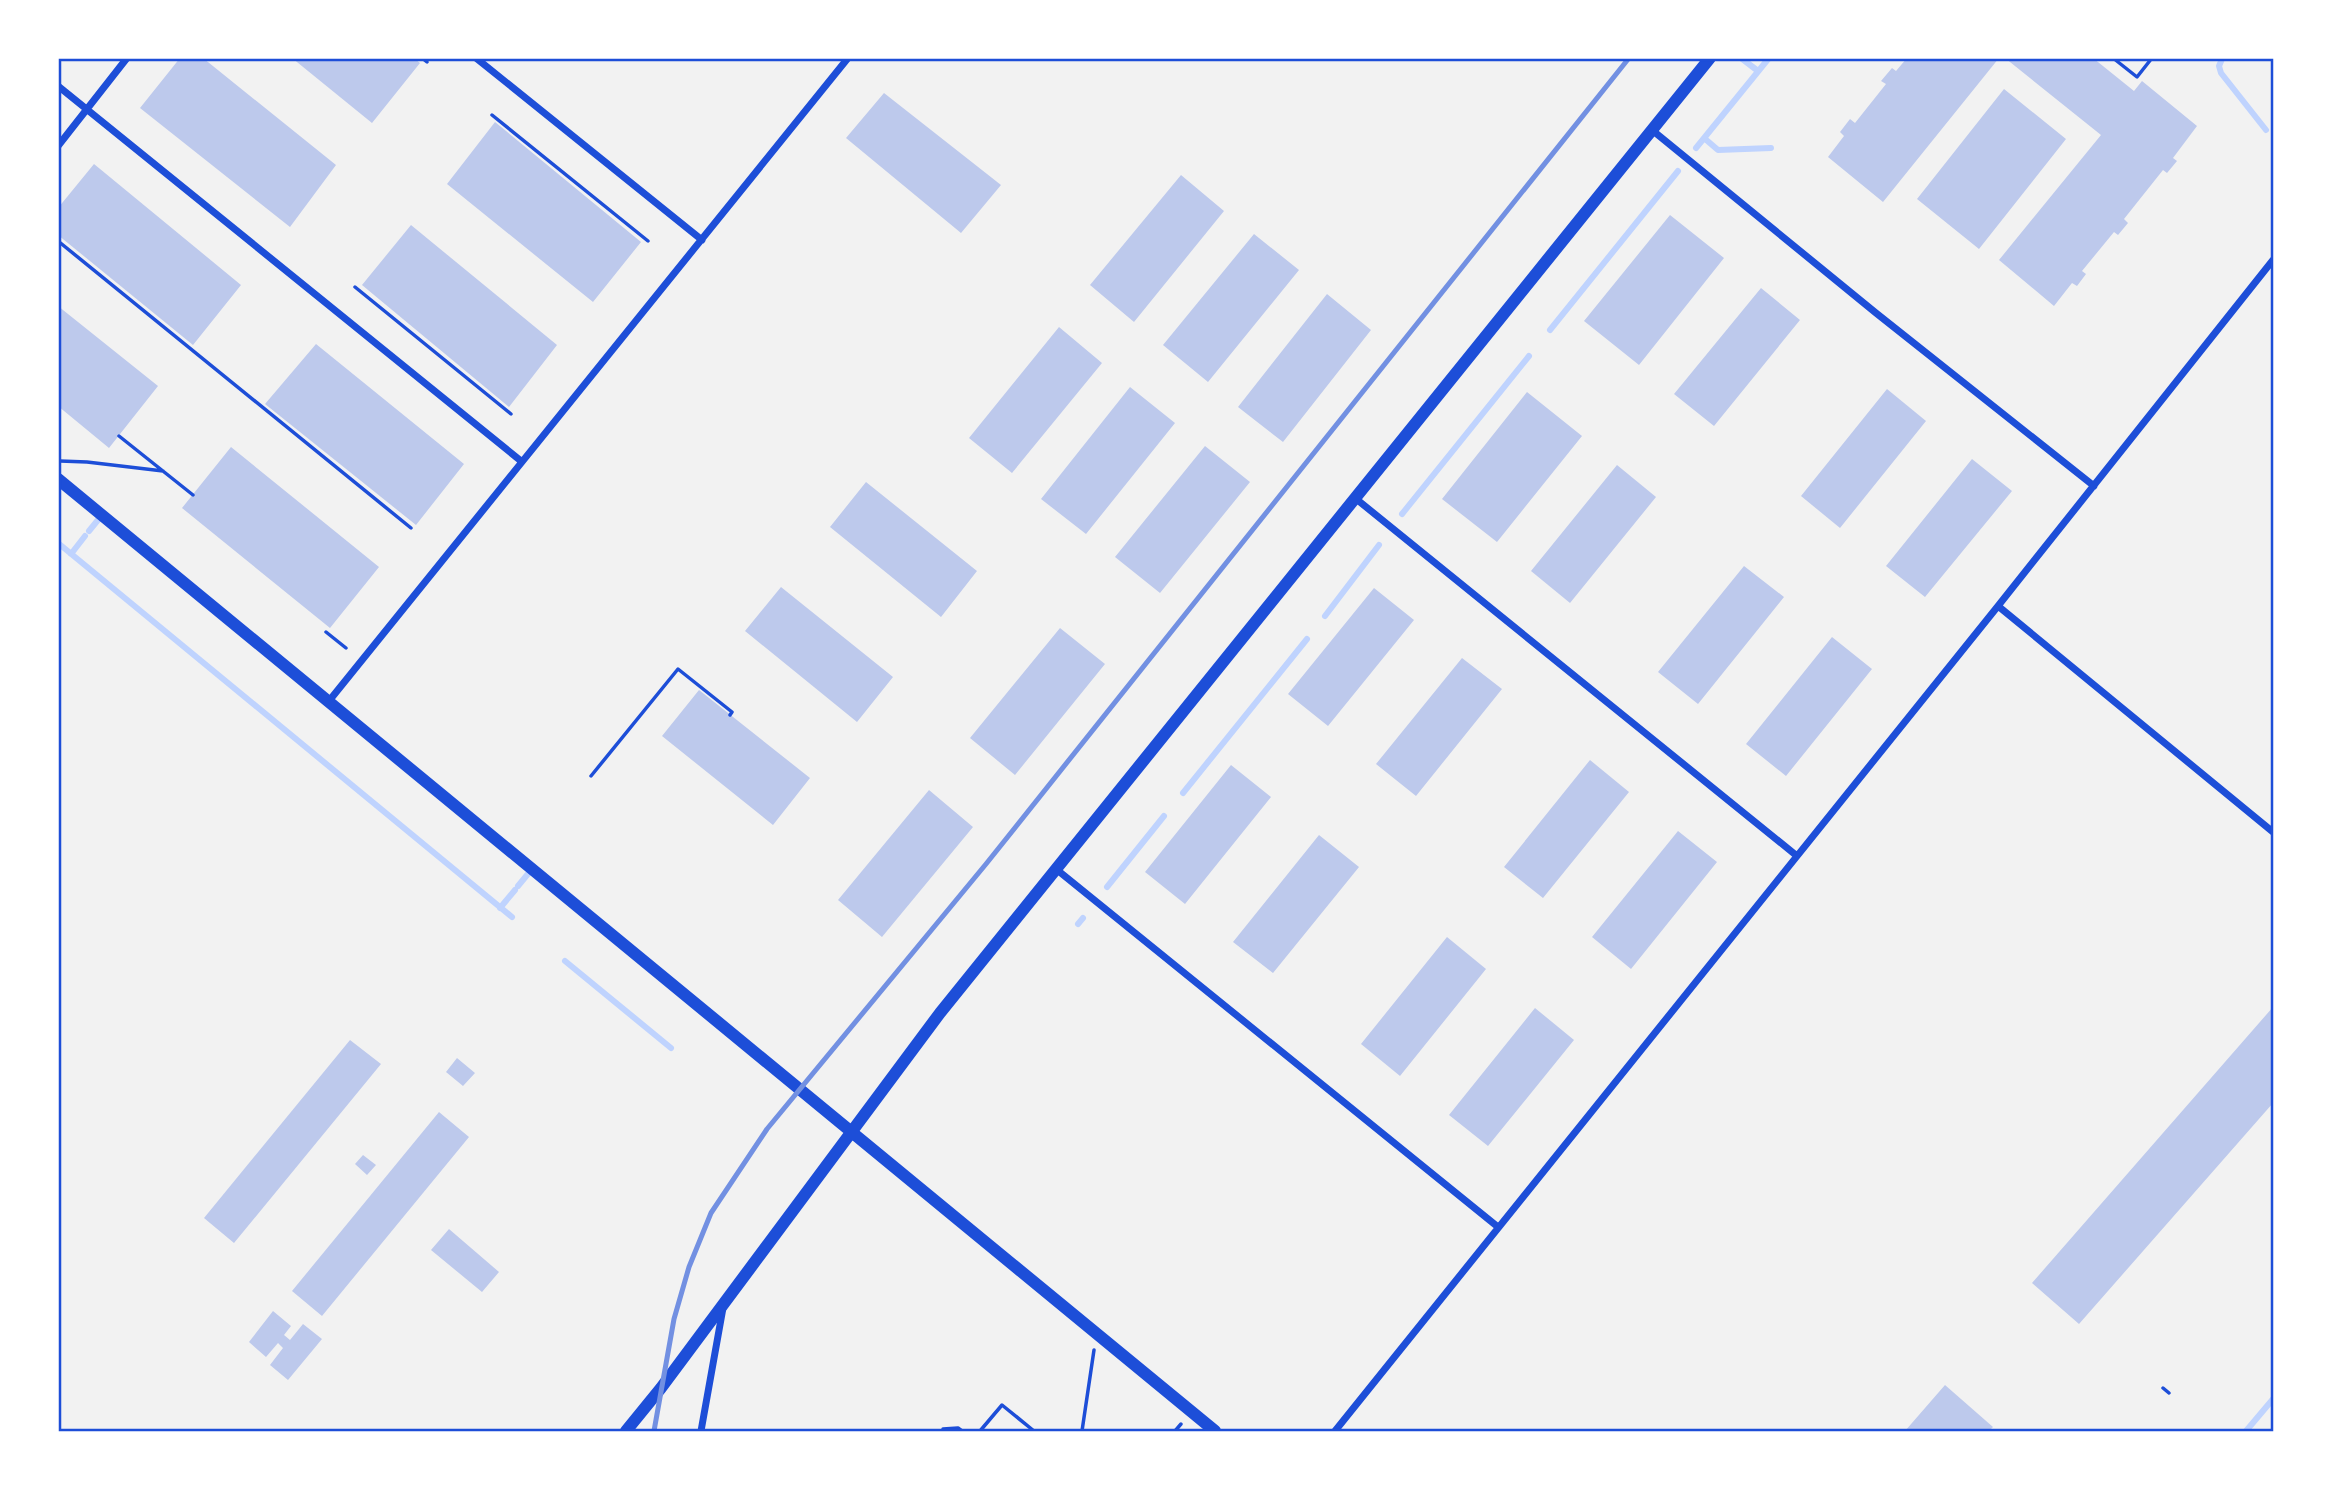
<svg xmlns="http://www.w3.org/2000/svg" width="2331" height="1489" viewBox="0 0 2331 1489" font-family="Raleway,sans-serif">
<style>
.lines{fill:none;stroke-linecap:round;stroke-linejoin:round}
.stream{stroke:#bfd3fe;stroke-width:6}
.building{fill:#bdc9ec}
.path{stroke:#1d4ed8;stroke-width:3.5}
.minor{stroke:#1d4ed8;stroke-width:7}
.tertiary{stroke:#1d4ed8;stroke-width:12}
.rail{stroke:#7290e2;stroke-width:5}
.neatline{fill:none;stroke:#1d4ed8;stroke-width:2.5}
</style>
<rect width="100%" height="100%" fill="#f2f2f2"/>
<g class="lines">
<path class="stream" d="M 1741,58 L 1758,71
M 2222,59 L 2219,66 L 2221,73 L 2266,130
M 1704,138 L 1718,150 L 1771,148
M 1696,148 L 1769,58
M 1550,330 L 1678,171
M 1402,514 L 1529,356
M 89,531 L 102,515
M 58,543 L 512,917
M 71,554 L 85,536
M 1325,616 L 1379,545
M 1183,793 L 1307,639
M 518,886 L 532,869
M 1107,887 L 1164,816
M 500,908 L 515,890
M 1078,924 L 1083,918
M 565,961 L 671,1048
M 2246,1431 L 2273,1399"/>
</g>
<path class="building" d="M 180,58 L 203,58 L 336,165 L 290,227 L 140,108 Z
M 292,58 L 414,58 L 420,63 L 372,123 Z
M 1907,58 L 1999,58 L 1883,202 L 1828,157 L 1844,136 L 1840,132 L 1850,119 L 1855,123 L 1886,84 L 1881,81 L 1892,68 L 1896,71 Z
M 2005,58 L 2093,58 L 2134,91 L 2142,81 L 2197,126 L 2173,158 L 2177,161 L 2167,173 L 2163,170 L 2124,219 L 2128,223 L 2118,235 L 2114,232 L 2082,271 L 2086,274 L 2077,286 L 2072,283 L 2054,306 L 1999,260 L 2101,135 Z
M 2004,89 L 2066,139 L 1979,249 L 1917,199 Z
M 884,93 L 1001,185 L 961,233 L 846,138 Z
M 495,122 L 641,242 L 593,302 L 447,184 Z
M 94,164 L 241,285 L 193,345 L 58,235 L 58,208 Z
M 1181,175 L 1224,211 L 1134,322 L 1090,285 Z
M 1670,215 L 1724,258 L 1639,365 L 1584,321 Z
M 411,225 L 557,345 L 509,407 L 362,285 Z
M 1254,234 L 1299,270 L 1208,382 L 1163,345 Z
M 1761,288 L 1800,320 L 1714,426 L 1674,394 Z
M 1327,294 L 1371,330 L 1283,442 L 1238,407 Z
M 58,306 L 158,386 L 109,448 L 58,406 Z
M 1059,327 L 1102,363 L 1012,473 L 969,438 Z
M 316,344 L 464,464 L 416,525 L 265,404 Z
M 1130,387 L 1175,423 L 1086,534 L 1041,499 Z
M 1887,389 L 1926,421 L 1840,528 L 1801,496 Z
M 1527,392 L 1582,436 L 1497,542 L 1442,499 Z
M 1205,446 L 1250,482 L 1160,593 L 1115,557 Z
M 231,447 L 379,567 L 330,628 L 182,508 Z
M 1972,459 L 2012,491 L 1925,597 L 1886,566 Z
M 1617,465 L 1656,497 L 1570,603 L 1531,571 Z
M 866,482 L 977,571 L 941,617 L 830,527 Z
M 1744,566 L 1784,597 L 1698,704 L 1658,672 Z
M 781,587 L 893,677 L 857,722 L 745,631 Z
M 1374,588 L 1414,620 L 1328,726 L 1288,694 Z
M 1060,628 L 1105,664 L 1015,775 L 970,738 Z
M 1832,637 L 1872,669 L 1786,776 L 1746,744 Z
M 1462,658 L 1502,689 L 1416,796 L 1376,764 Z
M 699,690 L 810,778 L 773,825 L 662,736 Z
M 1590,760 L 1629,792 L 1543,898 L 1504,867 Z
M 1231,765 L 1271,797 L 1185,904 L 1145,872 Z
M 929,790 L 973,827 L 882,937 L 838,900 Z
M 1678,831 L 1717,862 L 1631,969 L 1592,937 Z
M 1319,835 L 1359,867 L 1273,973 L 1233,942 Z
M 1447,937 L 1486,969 L 1400,1076 L 1361,1044 Z
M 2273,1007 L 2273,1103 L 2079,1324 L 2032,1283 Z
M 1535,1008 L 1574,1040 L 1488,1146 L 1449,1115 Z
M 350,1040 L 381,1064 L 234,1243 L 204,1218 Z
M 457,1058 L 475,1073 L 463,1086 L 446,1072 Z
M 439,1112 L 469,1137 L 322,1316 L 292,1291 Z
M 363,1155 L 376,1165 L 367,1175 L 355,1164 Z
M 449,1229 L 499,1272 L 482,1292 L 431,1250 Z
M 273,1311 L 291,1326 L 284,1335 L 290,1340 L 303,1324 L 322,1339 L 288,1380 L 270,1365 L 283,1348 L 278,1343 L 266,1357 L 249,1342 Z
M 1945,1385 L 1993,1427 L 1989,1431 L 1905,1431 Z"/>
<g class="lines">
<path class="path" d="M 422,58 L 427,62
M 2113,58 L 2137,77 L 2152,58
M 492,115 L 648,241
M 58,241 L 411,528
M 355,287 L 511,414
M 119,436 L 193,495
M 60,461 L 87,462 L 163,471
M 326,632 L 346,648
M 591,776 L 678,669 L 732,712 L 730,715
M 2163,1388 L 2169,1393
M 943,1429 L 958,1428 L 962,1431
M 980,1431 L 1002,1405 L 1034,1431
M 1082,1431 L 1094,1350
M 1175,1431 L 1181,1424"/>
<path class="minor" d="M 476,58 L 702,240
M 58,86 L 521,461
M 1652,130 L 1876,313 L 2094,486
M 58,146 L 127,58
M 1355,498 L 1797,856
M 1998,606 L 2273,832
M 329,701 L 848,58
M 1056,869 L 1498,1227
M 701,1431 L 723,1308
M 1335,1431 L 1998,606 L 2273,260"/>
<path class="tertiary" d="M 58,479 L 1215,1431
M 626,1431 L 661,1388 L 940,1013 L 1710,58"/>
<path class="rail" d="M 654,1431 L 674,1319 L 689,1267 L 711,1213 L 767,1129 L 986,864 L 1629,58"/>
</g>
<rect width="2331" height="1489" fill="none" stroke="#ffffff" stroke-width="119"/>
<rect x="60" y="60" width="2212" height="1370" class="neatline"/>
</svg>
